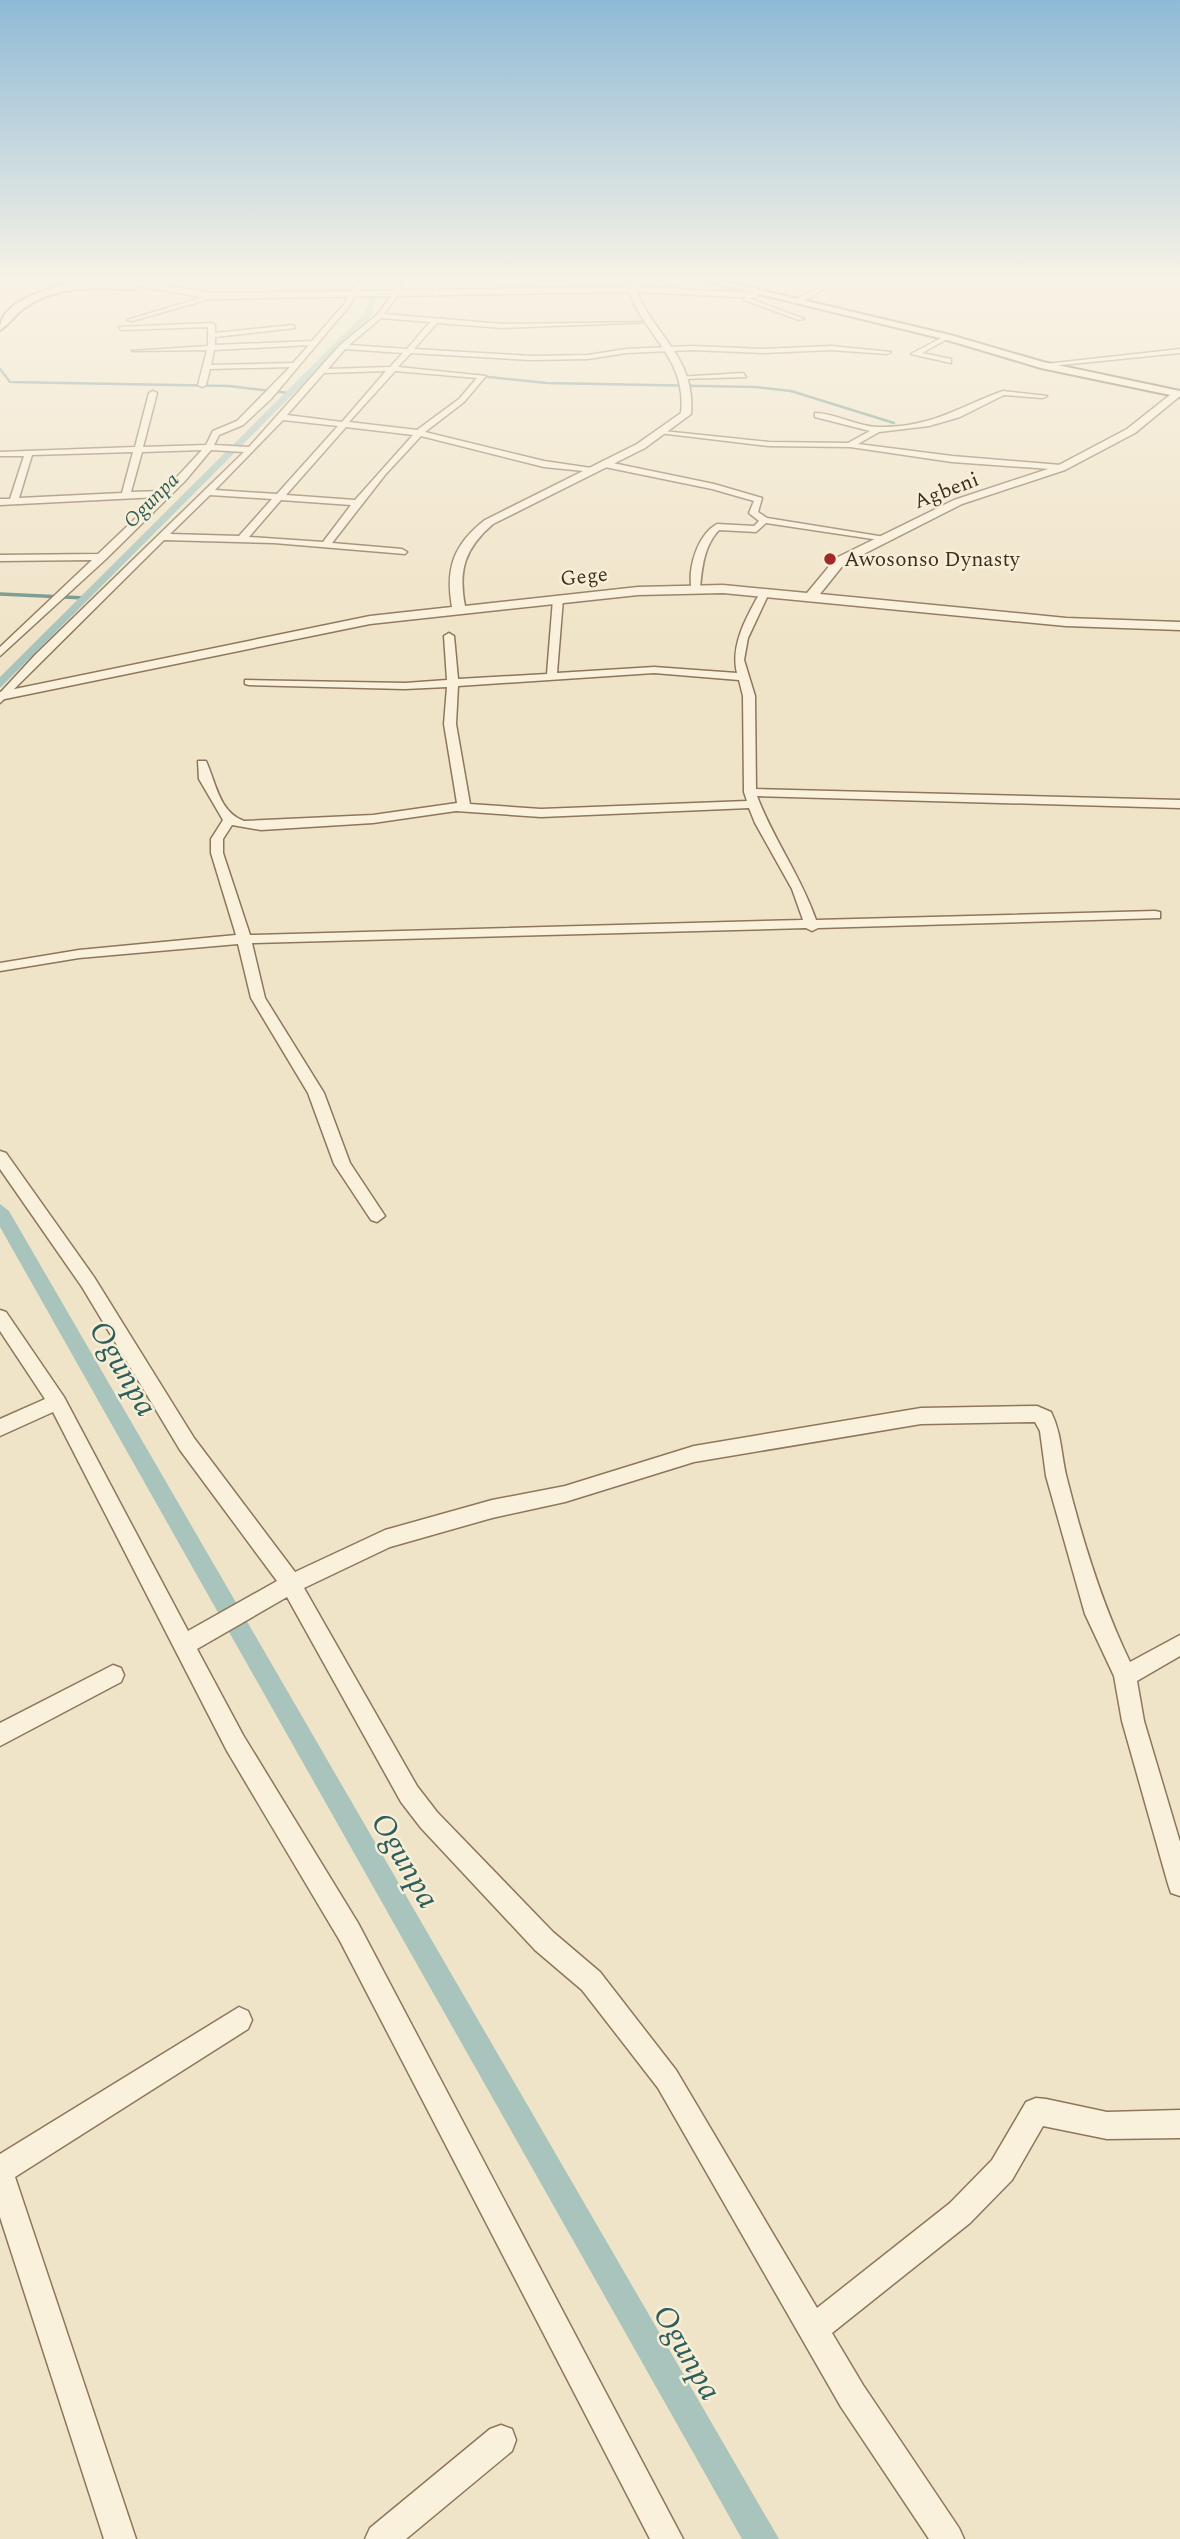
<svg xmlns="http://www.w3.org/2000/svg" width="1180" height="2539" viewBox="0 0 1180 2539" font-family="Spectral,serif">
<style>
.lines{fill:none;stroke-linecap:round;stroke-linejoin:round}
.stream-far1{stroke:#6f938a;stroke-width:2.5}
.stream{stroke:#6f938a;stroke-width:3.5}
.canal{fill:#a9c4bc;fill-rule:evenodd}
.minor-casing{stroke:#8d765c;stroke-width:3}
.tertiary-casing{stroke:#8d765c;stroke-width:3}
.secondary-casing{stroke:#6f573f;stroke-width:4}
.minor{fill:#faf1dc;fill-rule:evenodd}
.tertiary{fill:#faf1dc;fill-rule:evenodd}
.secondary{fill:#faf1dc;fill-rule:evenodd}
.poi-dot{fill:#9e2a2b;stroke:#f7eed8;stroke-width:2.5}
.labels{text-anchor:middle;stroke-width:5;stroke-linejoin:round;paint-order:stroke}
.far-street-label{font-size:21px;fill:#3d2e20;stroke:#f7eed8}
.far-water-label{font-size:21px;font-style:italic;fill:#2f5d5a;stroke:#f7eed8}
.far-poi-label{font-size:21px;fill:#3d2e20;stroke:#f7eed8;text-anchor:start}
.near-water-label{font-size:32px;font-style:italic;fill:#2f5d5a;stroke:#f7eed8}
</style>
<rect width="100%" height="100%" fill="#f0e4c8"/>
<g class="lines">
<path class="stream-far1" d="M 0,369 L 10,382 L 229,386 L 289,393
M 413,369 L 547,383 L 754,387 L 791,391 L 894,423"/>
<path class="stream" d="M 0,594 L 85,598"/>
<path class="canal" d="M 376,279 L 383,279 L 371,316 L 0,688 L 0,677 L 365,313 Z
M 0,1204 L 9,1211 L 779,2539 L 742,2539 L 0,1227 Z"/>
<defs>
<path id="minor" d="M 364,279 L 371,279 L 357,291 L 350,305 L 271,399 L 243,425 L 219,435 L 214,445 L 249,447 L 340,345 L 377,315 L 394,292 L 394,279 L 400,279 L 400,292 L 384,314 L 503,324 L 653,322 L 503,328 L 437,323 L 414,349 L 531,356 L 588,355 L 626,349 L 693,346 L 763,349 L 831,346 L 891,352 L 887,354 L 831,350 L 763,353 L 693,350 L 626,353 L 588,359 L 531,360 L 411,353 L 398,367 L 486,376 L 464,402 L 425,432 L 544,461 L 598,469 L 594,472 L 544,467 L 421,436 L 385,475 L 332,543 L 402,549 L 407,552 L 405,554 L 274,543 L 164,540 L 0,703 L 0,693 L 35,655 L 244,452 L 211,450 L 185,481 L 106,559 L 0,656 L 0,647 L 92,560 L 0,561 L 0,555 L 98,554 L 158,497 L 0,505 L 0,499 L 10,499 L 24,456 L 0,456 L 0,452 L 135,447 L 149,393 L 153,391 L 157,393 L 143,447 L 206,445 L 213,431 L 237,421 L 290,367 L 210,369 L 206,385 L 202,387 L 198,385 L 207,350 L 132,351 L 208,346 L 208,327 L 121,330 L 119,327 L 212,323 L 215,325 L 215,333 L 293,325 L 295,328 L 215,337 L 215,345 L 312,341 L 345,303 L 352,289 ZM 381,318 L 430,322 L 407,349 L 349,345 ZM 309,345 L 293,363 L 211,365 L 214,350 ZM 345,349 L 403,353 L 390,367 L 328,369 ZM 386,371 L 342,422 L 287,415 L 324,373 ZM 395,371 L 396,371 L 477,378 L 459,399 L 417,430 L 349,422 ZM 283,420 L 338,426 L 277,494 L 215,490 ZM 346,427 L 413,435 L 355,500 L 286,495 ZM 202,450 L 164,491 L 131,492 L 142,452 ZM 133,452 L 122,493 L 19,498 L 32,455 ZM 210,495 L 272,499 L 239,536 L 170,534 ZM 281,500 L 351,505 L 323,542 L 249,537 Z
M 437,279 L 443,279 L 436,293 L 432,293 Z
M 826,279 L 833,279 C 823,290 804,306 790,302 L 817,289 Z
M 214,294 L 216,297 L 132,321 L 127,320 Z
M 748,295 L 752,295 L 751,299 L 804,319 L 799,320 L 744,300 Z
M 947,335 L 949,338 L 922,353 L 951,359 L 951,363 L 911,354 Z
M 1180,349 L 1180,353 L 1041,367 L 1037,365 Z
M 743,373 L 746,377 L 682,379 L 678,377 Z
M 1003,391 L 1047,396 L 1043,398 L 1004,395 L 960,417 L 929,426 L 879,432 L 858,444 L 952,456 L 1061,465 L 1064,470 L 952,462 L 850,447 L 769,446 L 659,433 L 663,431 L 769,442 L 848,443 L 870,431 L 815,417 L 815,413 C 836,413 857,427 879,427 C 931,428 958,407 1003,391 Z
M 603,461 L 714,484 L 762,498 L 758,512 L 767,518 L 891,538 L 886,541 L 766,523 L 756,532 L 719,530 C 704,546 702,567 700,589 L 692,591 C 687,570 697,535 717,524 L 754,526 L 759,521 L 749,513 L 754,501 L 712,489 L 600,466 Z
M 761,591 L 769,593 L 748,638 L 744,660 L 755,696 L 756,789 L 1180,800 L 1180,808 L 757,796 C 773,839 801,876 816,920 L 1155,911 L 1160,912 L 1160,918 L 818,928 L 812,931 L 806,928 L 252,943 L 265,998 L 324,1093 L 350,1163 L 385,1216 L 377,1222 L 371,1220 L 334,1164 L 308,1093 L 251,998 L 238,944 L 79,958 L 0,971 L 0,963 L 79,950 L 236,935 L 211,853 L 211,839 L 223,820 L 199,779 L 198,761 L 206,761 C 216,783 219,812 244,821 L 373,815 L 457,803 L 444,724 L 447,687 L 405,689 L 249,685 L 245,684 L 245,680 L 405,683 L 447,680 L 444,636 L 449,633 L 454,636 L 458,679 L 547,674 L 553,599 L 558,596 L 563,599 L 557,673 L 654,667 L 737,673 C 730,645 747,616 761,591 ZM 654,673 L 739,680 L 743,696 L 744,792 L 747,801 L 541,809 L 470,804 L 456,724 L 458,686 ZM 749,808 L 755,823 L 792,889 L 803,920 L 250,935 L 223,853 L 223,839 L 232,825 L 261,830 L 373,823 L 456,811 L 541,817 Z
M 0,1151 L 6,1153 L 94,1277 L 194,1438 L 295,1572 L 385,1530 L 492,1500 L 565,1486 L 694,1446 L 921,1408 L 1037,1406 L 1051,1412 C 1062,1434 1061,1456 1067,1479 C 1083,1542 1102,1604 1130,1662 L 1180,1635 L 1180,1656 L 1137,1681 L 1144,1721 L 1180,1842 L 1180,1896 L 1171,1893 L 1168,1884 L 1122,1721 L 1114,1676 L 1085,1614 L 1046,1476 L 1040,1431 L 1035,1422 L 921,1424 L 694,1462 L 565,1502 L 492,1518 L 390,1547 L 304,1588 L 417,1786 L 437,1812 L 553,1932 L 600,1972 L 676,2070 L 817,2308 L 950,2203 L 992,2160 L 1026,2102 L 1036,2098 L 1046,2099 L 1107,2112 L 1180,2110 L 1180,2138 L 1107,2139 L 1043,2126 L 1012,2180 L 970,2223 L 832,2333 L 863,2385 L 959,2528 L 964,2539 L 929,2539 L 841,2407 L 658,2088 L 582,1990 L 535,1950 L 421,1828 L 401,1802 L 287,1597 L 197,1649 L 243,1735 L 358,1923 L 683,2539 L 650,2539 L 340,1941 L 227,1751 L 53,1412 L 0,1436 L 0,1419 L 45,1399 L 0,1331 L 0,1310 L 6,1312 L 64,1397 L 188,1631 L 277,1581 L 180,1450 L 82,1287 L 0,1169 Z
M 113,1665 L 121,1668 L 124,1675 L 121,1682 L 0,1746 L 0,1723 Z
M 239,2007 L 248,2011 L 252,2020 L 248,2029 L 15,2177 L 136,2539 L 104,2539 L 0,2217 L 0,2154 Z
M 501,2425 L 512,2429 L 516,2440 L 512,2451 L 406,2539 L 365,2539 L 370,2528 L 490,2429 Z"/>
<path id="tertiary" d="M 95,279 L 118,279 L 214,293 L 629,287 L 633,279 L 641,279 L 638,287 L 760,293 L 757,298 L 637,292 C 656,338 696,358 691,414 L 645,448 L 493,524 C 465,548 458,570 465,606 L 638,587 L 723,585 L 807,593 L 836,558 L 954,500 L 1057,466 L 1127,429 L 1175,391 L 1180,391 L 1180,396 L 1135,433 L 1065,470 L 962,504 L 844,564 L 820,594 L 1066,618 L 1180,622 L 1180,630 L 1066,626 L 723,593 L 638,595 L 370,624 L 0,700 L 0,692 L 370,616 L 452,607 C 445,568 454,544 485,520 L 637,444 L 681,413 C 687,359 646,337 629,292 L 214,299 Z"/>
<path id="secondary" d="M 87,279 L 139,286 L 135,289 C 95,288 58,284 24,308 C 15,314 9,325 0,330 C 0,297 62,285 87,279 Z
M 697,279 L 714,279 L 950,335 L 1043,362 L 1180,391 L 1180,397 L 1041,368 L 944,339 Z"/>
</defs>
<use href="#minor" class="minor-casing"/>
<use href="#tertiary" class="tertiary-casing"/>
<use href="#secondary" class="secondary-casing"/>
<use href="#minor" class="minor"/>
<use href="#tertiary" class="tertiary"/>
<use href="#secondary" class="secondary"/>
</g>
<linearGradient id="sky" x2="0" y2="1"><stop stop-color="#8fbad6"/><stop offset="0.44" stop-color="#f8f3e6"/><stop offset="1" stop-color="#f8f3e6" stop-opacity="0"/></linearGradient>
<rect width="1180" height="635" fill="url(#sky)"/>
<circle class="poi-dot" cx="830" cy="559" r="7"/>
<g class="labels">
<g class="far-street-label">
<text transform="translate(946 490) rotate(-21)" y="7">Agbeni</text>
<text transform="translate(584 576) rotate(-6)" y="7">Gege</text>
</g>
<g class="far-water-label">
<text transform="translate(151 500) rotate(-45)" y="7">Ogunpa</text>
</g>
<g class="far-poi-label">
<text x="844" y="566">Awosonso Dynasty</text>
</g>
<g class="near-water-label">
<text transform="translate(124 1368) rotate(60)" y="11">Ogunpa</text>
<text transform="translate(406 1860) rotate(60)" y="11">Ogunpa</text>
<text transform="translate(688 2352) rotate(60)" y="11">Ogunpa</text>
</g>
</g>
</svg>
